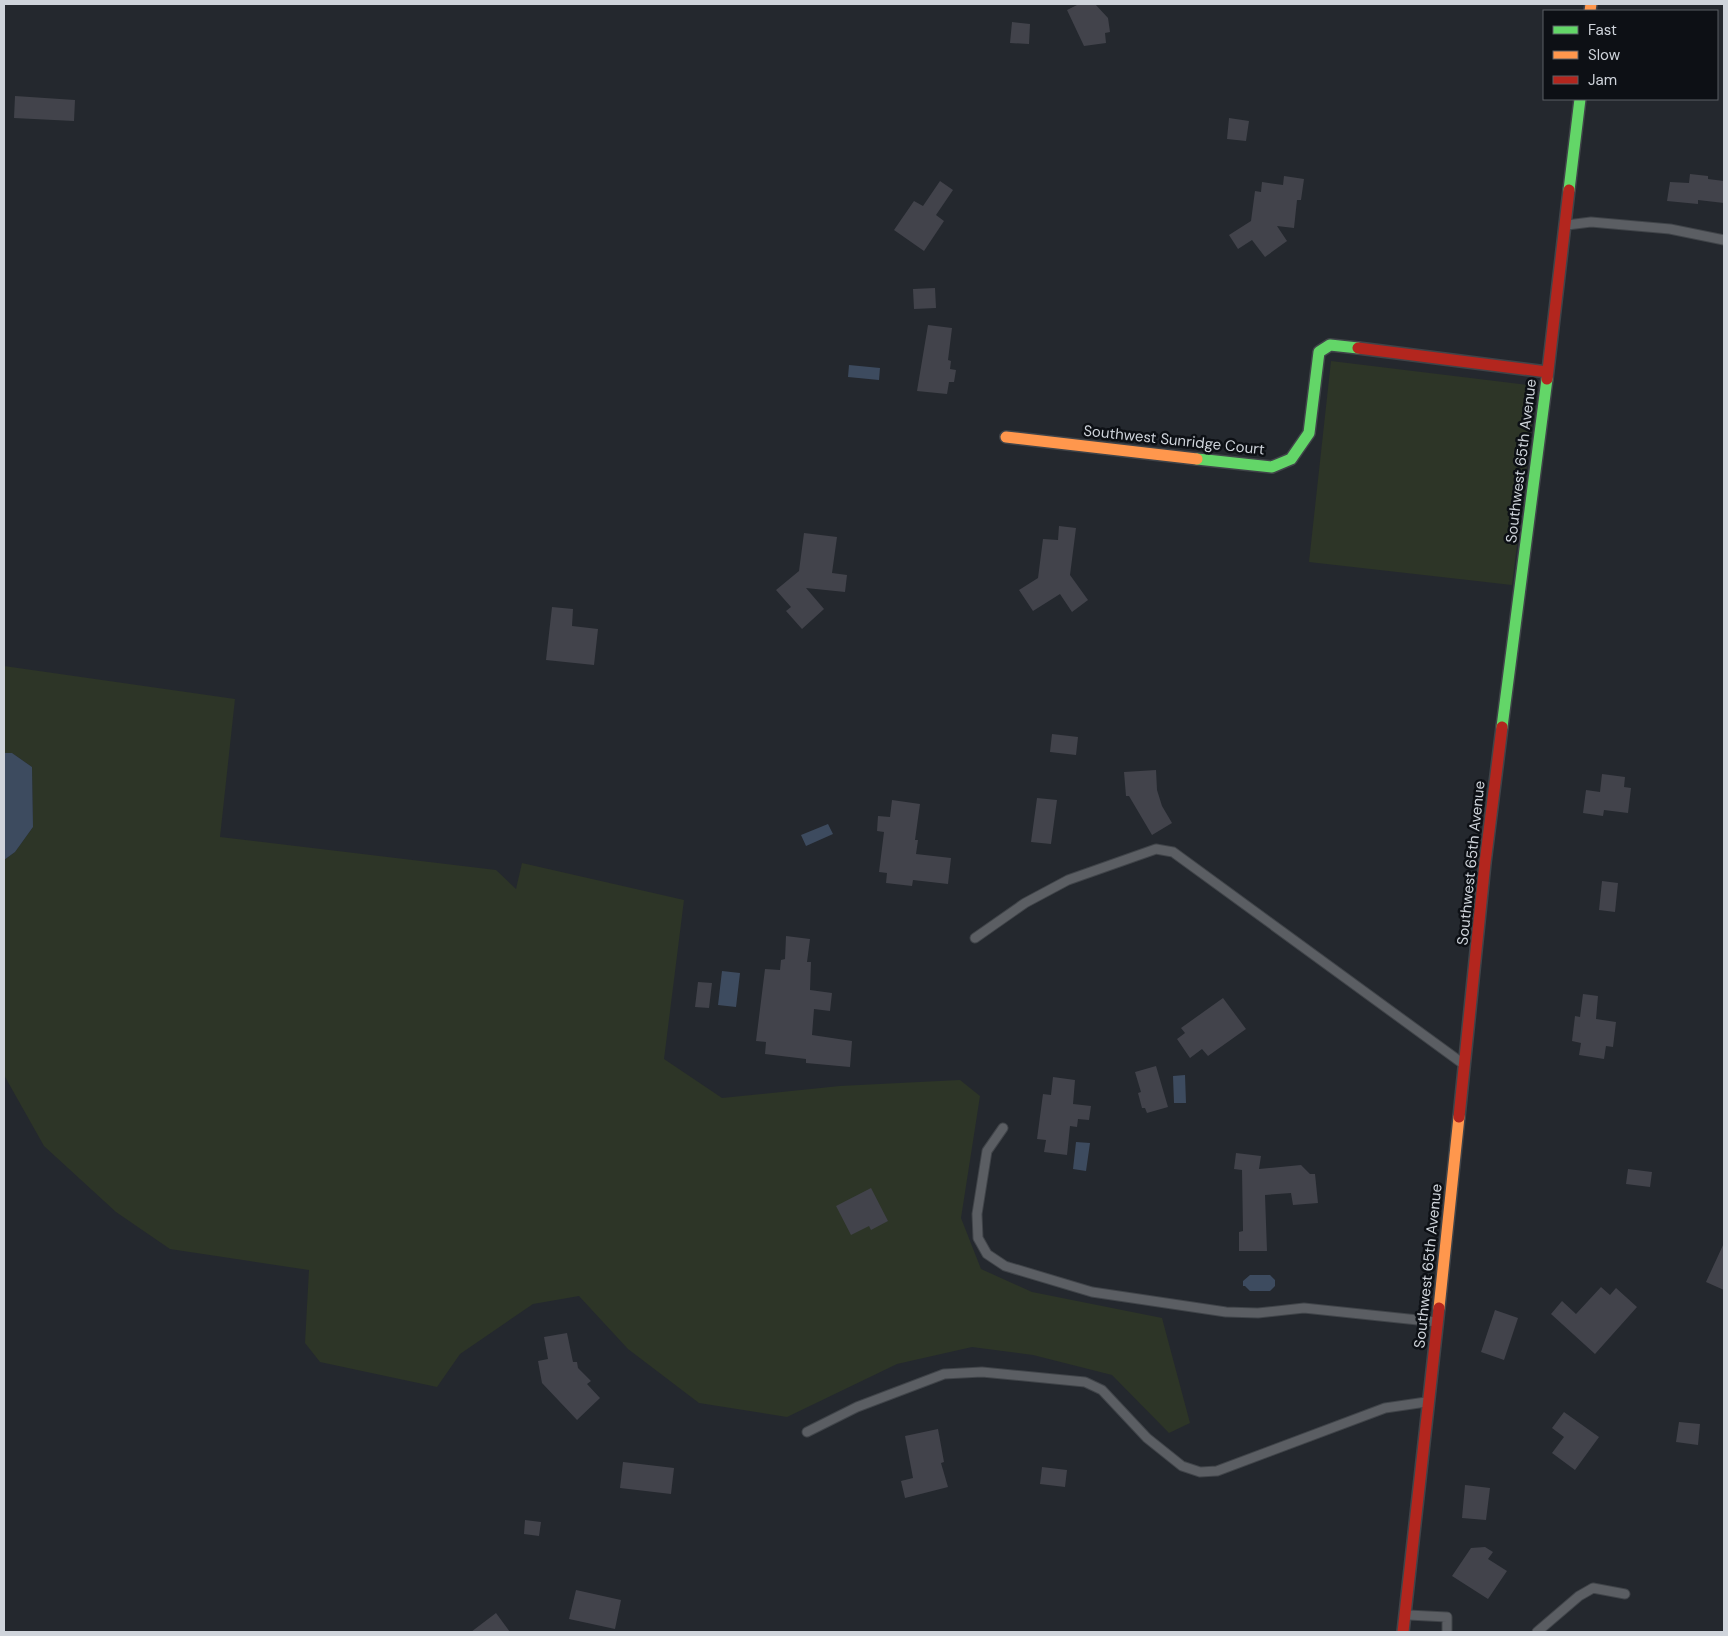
<svg xmlns="http://www.w3.org/2000/svg" width="1728" height="1636" viewBox="0 0 1728 1636" font-family="'DM Sans',sans-serif">
<style>
.green{fill:#2d3527}
.water{fill:#3d4b5f}
.building{fill:#42434b}
.lines{fill:none;stroke-linecap:round;stroke-linejoin:round}
.lane-casing{stroke:#404449;stroke-width:11}
.fast-casing{stroke:#404449;stroke-width:14}
.slow-casing{stroke:#404449;stroke-width:14}
.jam-casing{stroke:#404449;stroke-width:14}
.lane{stroke:#5b5e63;stroke-width:9}
.fast{stroke:#63d668;stroke-width:11}
.slow{stroke:#ff974d;stroke-width:11}
.jam{stroke:#b3261e;stroke-width:11}
.labels{text-anchor:middle;stroke-width:5;stroke-linejoin:round;paint-order:stroke}
.street-label{font-size:15px;fill:#cfd4db;stroke:#0d1015}
</style>
<rect width="100%" height="100%" fill="#24282e"/>
<path class="green" d="M 1331,361 L 1537,386 L 1512,585 L 1309,562 Z
M 4,666 L 235,699 L 220,837 L 496,870 L 516,889 L 522,863 L 684,900 L 664,1059 L 722,1098 L 840,1086 L 960,1080 L 980,1096 L 961,1218 L 981,1269 L 1032,1292 L 1162,1318 L 1190,1423 L 1169,1433 L 1112,1375 L 1033,1355 L 972,1347 L 897,1364 L 787,1417 L 699,1403 L 628,1349 L 579,1296 L 533,1304 L 460,1354 L 437,1387 L 320,1362 L 305,1343 L 309,1270 L 170,1249 L 116,1212 L 44,1146 L 4,1075 L 4,860 L 15,852 L 33,827 L 32,767 L 12,753 L 4,753 Z"/>
<path class="water" d="M 849,365 L 880,368 L 879,380 L 848,377 Z
M 4,753 L 12,753 L 32,767 L 33,827 L 15,852 L 4,860 Z
M 828,824 L 833,834 L 806,846 L 801,835 Z
M 722,971 L 740,973 L 736,1007 L 718,1005 Z
M 1185,1075 L 1186,1103 L 1174,1103 L 1173,1076 Z
M 1076,1142 L 1090,1143 L 1086,1171 L 1073,1169 Z
M 1250,1275 L 1270,1275 L 1275,1280 L 1275,1286 L 1270,1291 L 1250,1291 L 1245,1286 L 1243,1286 L 1243,1281 Z"/>
<path class="building" d="M 1079,4 L 1095,4 L 1108,18 L 1110,32 L 1105,33 L 1106,43 L 1084,46 L 1067,10 Z
M 1012,22 L 1030,24 L 1029,44 L 1010,43 Z
M 15,96 L 75,100 L 74,121 L 14,118 Z
M 1229,118 L 1249,121 L 1246,141 L 1227,139 Z
M 1690,174 L 1708,176 L 1708,179 L 1724,181 L 1724,203 L 1698,200 L 1698,204 L 1667,201 L 1670,182 L 1689,183 Z
M 1284,176 L 1304,179 L 1301,200 L 1297,200 L 1294,228 L 1277,226 L 1287,241 L 1265,257 L 1252,240 L 1238,249 L 1229,235 L 1251,221 L 1255,191 L 1261,192 L 1262,182 L 1283,185 Z
M 940,181 L 953,190 L 936,215 L 944,221 L 924,251 L 894,230 L 914,201 L 923,206 Z
M 935,288 L 936,308 L 914,309 L 913,289 Z
M 928,325 L 952,328 L 948,360 L 951,361 L 950,369 L 956,370 L 954,382 L 949,382 L 947,394 L 917,391 Z
M 1059,526 L 1076,528 L 1070,575 L 1088,600 L 1072,612 L 1060,594 L 1033,611 L 1019,590 L 1038,578 L 1043,539 L 1058,540 Z
M 804,533 L 837,537 L 832,573 L 847,575 L 845,592 L 806,588 L 824,609 L 802,629 L 786,611 L 791,607 L 776,590 L 799,571 Z
M 552,607 L 573,609 L 572,626 L 598,629 L 594,665 L 546,660 Z
M 1052,734 L 1078,737 L 1076,755 L 1050,752 Z
M 1156,770 L 1157,790 L 1162,806 L 1172,823 L 1152,835 L 1129,796 L 1126,796 L 1124,772 Z
M 1602,774 L 1625,777 L 1624,787 L 1631,788 L 1628,813 L 1604,810 L 1603,816 L 1583,813 L 1586,790 L 1600,792 Z
M 1037,798 L 1057,800 L 1051,844 L 1031,842 Z
M 892,800 L 920,804 L 915,840 L 918,840 L 916,854 L 951,858 L 948,884 L 913,880 L 912,886 L 886,883 L 887,873 L 879,872 L 884,832 L 877,831 L 878,816 L 890,817 Z
M 1602,881 L 1618,883 L 1615,912 L 1599,910 Z
M 786,936 L 810,939 L 807,962 L 811,962 L 810,990 L 832,993 L 830,1011 L 814,1009 L 812,1035 L 852,1041 L 850,1067 L 806,1063 L 806,1059 L 765,1054 L 766,1042 L 756,1041 L 765,969 L 780,970 L 781,960 L 785,959 Z
M 698,982 L 712,983 L 709,1008 L 695,1007 Z
M 1583,994 L 1598,996 L 1596,1019 L 1616,1022 L 1613,1047 L 1606,1046 L 1604,1059 L 1579,1055 L 1581,1043 L 1572,1041 L 1575,1016 L 1580,1017 Z
M 1223,998 L 1246,1029 L 1208,1056 L 1202,1049 L 1190,1058 L 1177,1039 L 1185,1033 L 1181,1028 Z
M 1156,1066 L 1168,1107 L 1147,1113 L 1145,1108 L 1142,1108 L 1138,1093 L 1141,1092 L 1135,1072 Z
M 1053,1077 L 1075,1080 L 1073,1104 L 1091,1106 L 1089,1120 L 1078,1119 L 1077,1127 L 1070,1126 L 1067,1155 L 1044,1152 L 1046,1140 L 1037,1139 L 1043,1094 L 1051,1095 Z
M 1236,1153 L 1261,1156 L 1259,1169 L 1301,1165 L 1310,1174 L 1315,1174 L 1318,1203 L 1293,1205 L 1291,1193 L 1265,1195 L 1267,1251 L 1239,1251 L 1239,1232 L 1243,1231 L 1242,1170 L 1234,1169 Z
M 1628,1169 L 1652,1172 L 1650,1187 L 1626,1184 Z
M 871,1188 L 888,1221 L 871,1230 L 869,1226 L 851,1235 L 836,1206 Z
M 1724,1243 L 1724,1290 L 1706,1282 Z
M 1601,1287 L 1610,1295 L 1616,1288 L 1637,1307 L 1595,1354 L 1551,1314 L 1562,1301 L 1576,1314 Z
M 1495,1310 L 1518,1318 L 1504,1360 L 1481,1352 Z
M 567,1333 L 573,1362 L 577,1362 L 578,1368 L 591,1381 L 587,1384 L 600,1398 L 577,1420 L 542,1383 L 538,1361 L 548,1359 L 544,1337 Z
M 1564,1412 L 1599,1437 L 1575,1470 L 1552,1453 L 1564,1437 L 1552,1428 Z
M 1679,1422 L 1700,1424 L 1698,1445 L 1676,1442 Z
M 938,1429 L 944,1462 L 941,1463 L 948,1487 L 905,1498 L 901,1481 L 913,1478 L 905,1436 Z
M 623,1462 L 674,1468 L 671,1494 L 620,1488 Z
M 1042,1467 L 1067,1470 L 1065,1487 L 1040,1484 Z
M 1465,1485 L 1490,1488 L 1486,1520 L 1462,1518 Z
M 525,1520 L 541,1522 L 539,1536 L 524,1534 Z
M 1485,1547 L 1493,1552 L 1488,1559 L 1507,1571 L 1488,1599 L 1452,1576 L 1471,1548 Z
M 576,1590 L 621,1600 L 615,1629 L 569,1619 Z
M 496,1613 L 510,1632 L 471,1632 Z"/>
<g class="lines">
<defs>
<path id="lane" d="M 1567,225 L 1591,222 L 1670,229 L 1724,240
M 975,938 L 1025,903 L 1068,880 L 1156,849 L 1173,852 L 1462,1063
M 1003,1128 L 987,1151 L 977,1214 L 978,1238 L 987,1254 L 1005,1266 L 1092,1292 L 1226,1312 L 1258,1313 L 1304,1308 L 1437,1322
M 807,1432 L 857,1407 L 944,1374 L 982,1372 L 1085,1382 L 1102,1390 L 1147,1438 L 1182,1466 L 1200,1472 L 1217,1471 L 1385,1408 L 1426,1402
M 1408,1615 L 1447,1617 L 1447,1632
M 1537,1632 L 1579,1596 L 1593,1588 L 1625,1594"/>
<path id="fast" d="M 1569,190 L 1580,99
M 1197,459 L 1272,467 L 1291,459 L 1309,433 L 1319,352 L 1330,345 L 1358,348
M 1502,727 L 1547,379"/>
<path id="slow" d="M 1590,11 L 1591,4
M 1006,437 L 1197,459
M 1439,1308 L 1459,1117"/>
<path id="jam" d="M 1358,348 L 1547,372
M 1547,379 L 1569,190
M 1459,1117 L 1485,863 L 1502,727
M 1403,1632 L 1439,1308"/>
</defs>
<use href="#lane" class="lane-casing"/>
<use href="#fast" class="fast-casing"/>
<use href="#slow" class="slow-casing"/>
<use href="#jam" class="jam-casing"/>
<use href="#lane" class="lane"/>
<use href="#fast" class="fast"/>
<use href="#slow" class="slow"/>
<use href="#jam" class="jam"/>
</g>
<g class="labels">
<g class="street-label">
<text transform="translate(1174 440) rotate(6)" y="5">Southwest Sunridge Court</text>
<text transform="translate(1521 461) rotate(-83)" y="5">Southwest 65th Avenue</text>
<text transform="translate(1471 863) rotate(-84)" y="5">Southwest 65th Avenue</text>
<text transform="translate(1428 1266) rotate(-84)" y="5">Southwest 65th Avenue</text>
</g>
</g>
<rect width="1728" height="1636" fill="none" stroke="#cfd4db" stroke-width="10"/>
<rect x="1543" y="10" width="175" height="90" fill="#0d1015" stroke="#5b5e64"/>
<rect x="1553" y="26" width="25" height="8" fill="#63d668" stroke="#5b5e64"/>
<text x="1588" y="35" font-size="15" fill="#cfd4db">Fast</text>
<rect x="1553" y="51" width="25" height="8" fill="#ff974d" stroke="#5b5e64"/>
<text x="1588" y="60" font-size="15" fill="#cfd4db">Slow</text>
<rect x="1553" y="76" width="25" height="8" fill="#b3261e" stroke="#5b5e64"/>
<text x="1588" y="85" font-size="15" fill="#cfd4db">Jam</text>
</svg>
